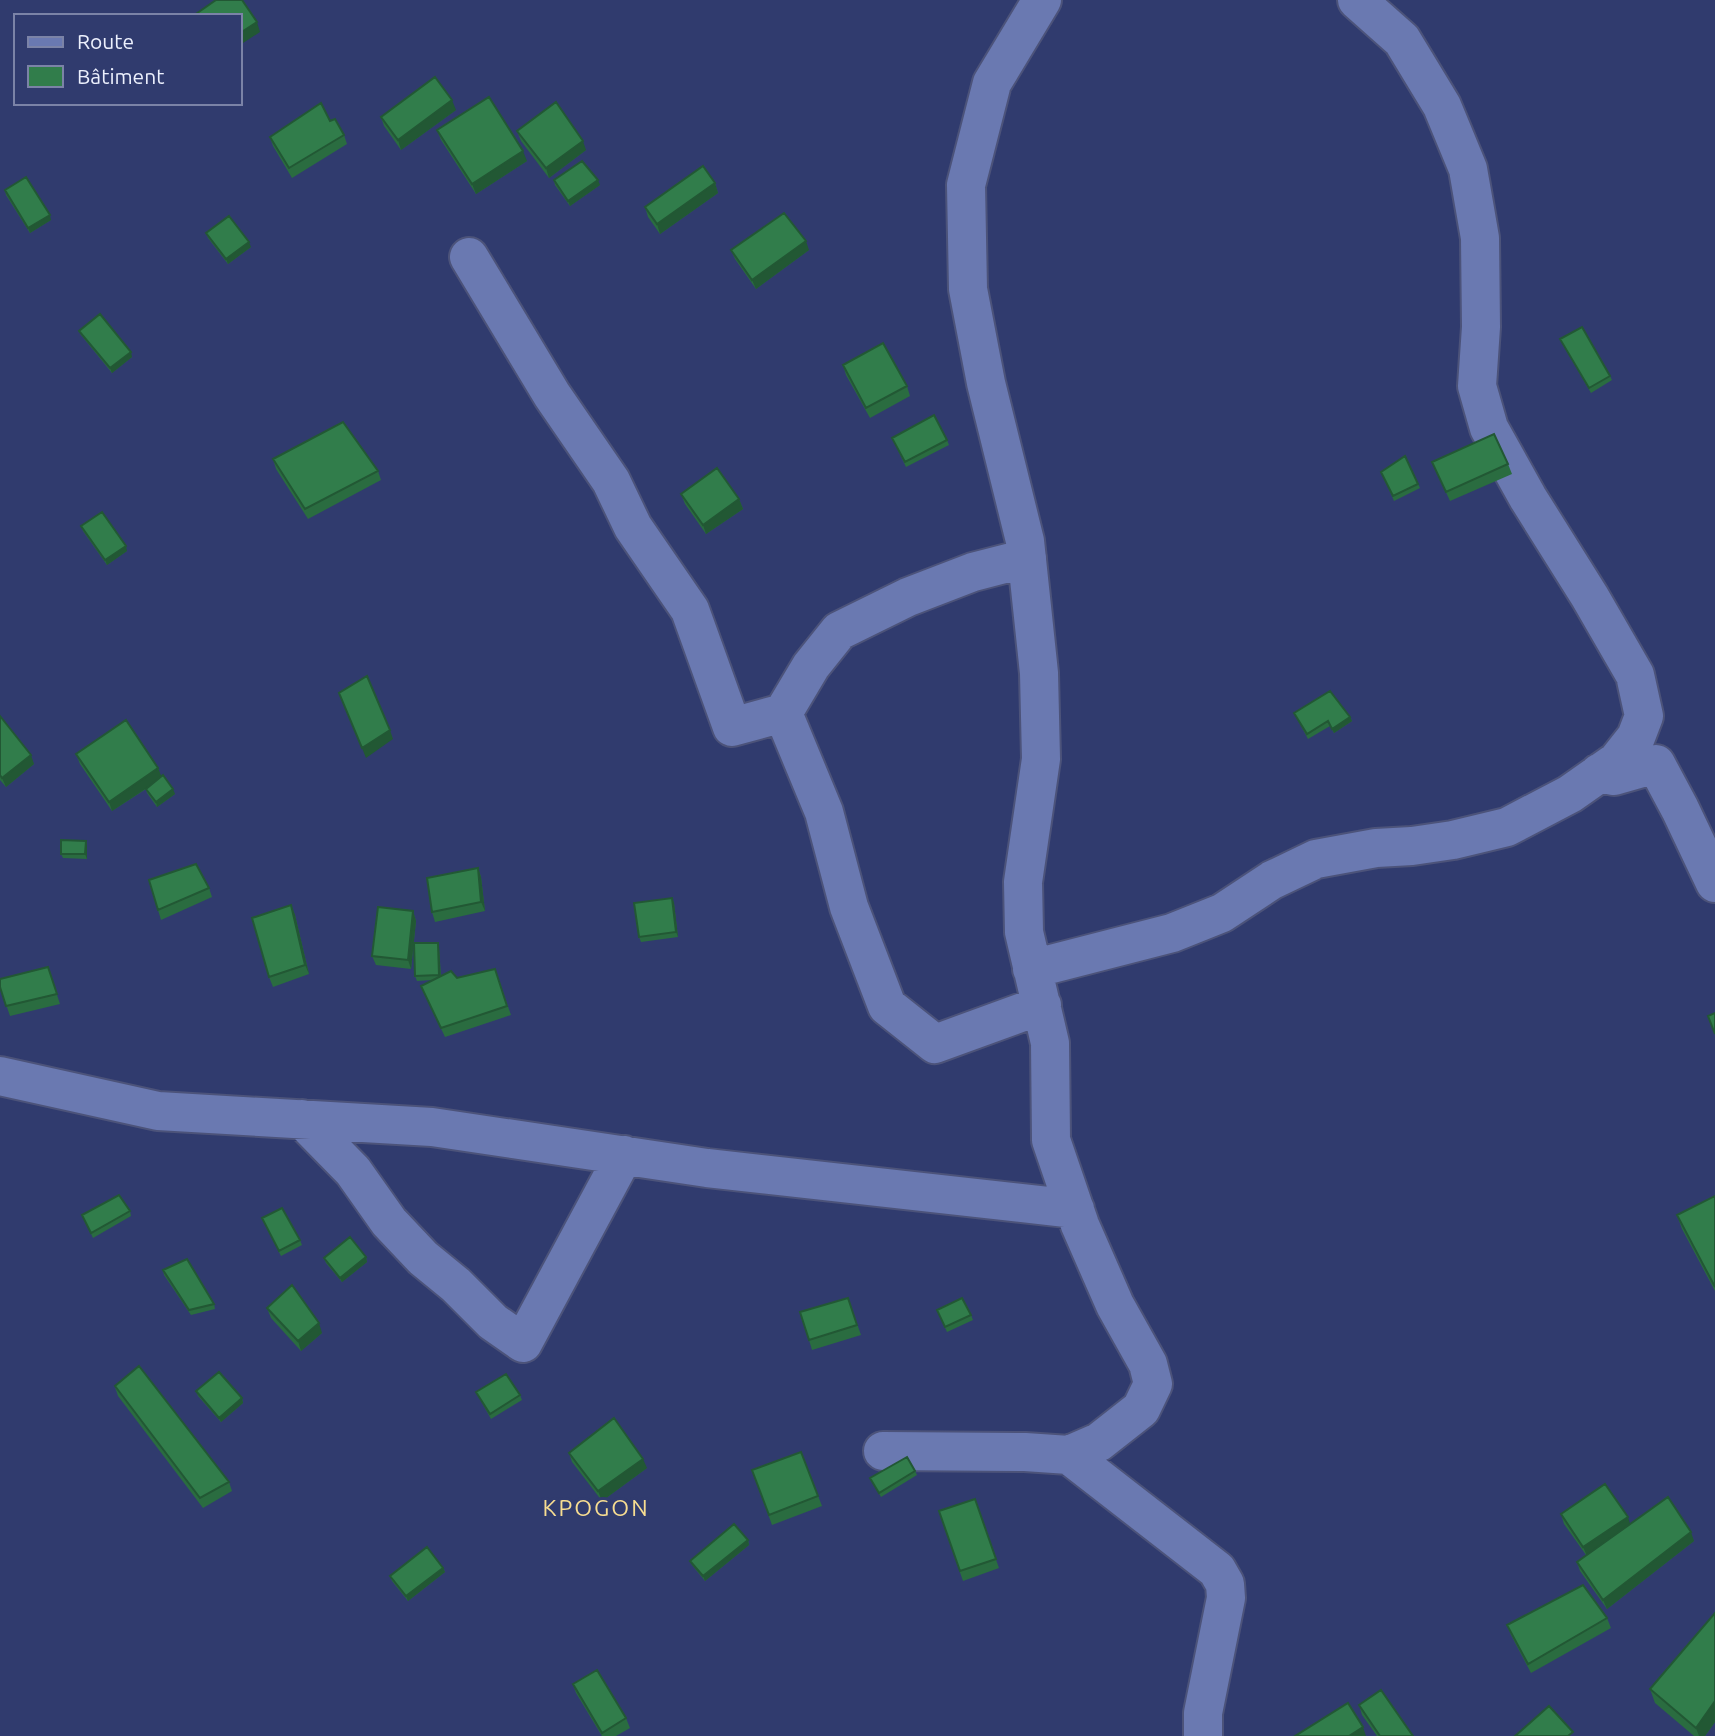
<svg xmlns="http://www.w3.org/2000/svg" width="1715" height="1736" viewBox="0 0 1715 1736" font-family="Ubuntu,sans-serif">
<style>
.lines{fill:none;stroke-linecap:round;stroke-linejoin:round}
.minor-casing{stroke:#4c537a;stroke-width:42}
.minor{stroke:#6a79b1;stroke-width:38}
.wall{fill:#2a6c40}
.shaded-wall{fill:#225834}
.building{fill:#317d4b;stroke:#225834;stroke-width:2}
.labels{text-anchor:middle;stroke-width:6;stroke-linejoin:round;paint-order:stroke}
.quarter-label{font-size:23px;letter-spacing:2px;fill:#f7dd91;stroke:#303b6e}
</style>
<rect width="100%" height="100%" fill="#303b6e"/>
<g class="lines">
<defs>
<path id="minor" d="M 469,257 L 552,395 L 611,481 L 633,527 L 690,610 L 732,727 L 783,713
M 1027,558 L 973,572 L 908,597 L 839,631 L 811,666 L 783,713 L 824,812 L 849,907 L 887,1006 L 935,1044 L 1042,1005
M 1599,773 L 1614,776 L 1656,764 L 1680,809 L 1715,883
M 1032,969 L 1172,933 L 1222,913 L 1272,880 L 1316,859 L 1376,848 L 1412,846 L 1453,840 L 1507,827 L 1570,794 L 1617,761 L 1636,737 L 1644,716 L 1635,675 L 1590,597 L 1528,498 L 1489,428 L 1477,386 L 1481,327 L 1480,238 L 1468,169 L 1442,106 L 1402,40 L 1357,0
M 0,1076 L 158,1111 L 432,1127 L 707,1168 L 1075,1209
M 302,1119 L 353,1171 L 389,1222 L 423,1258 L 456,1285 L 493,1322 L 523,1343 L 624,1155
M 883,1451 L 1025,1452 L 1069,1455 L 1099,1442 L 1141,1409 L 1153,1384 L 1148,1364 L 1115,1305 L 1080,1225 L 1051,1140 L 1050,1043 L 1024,932 L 1023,882 L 1041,759 L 1039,673 L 1025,541 L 986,383 L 968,289 L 966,185 L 992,83 L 1042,0
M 1069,1455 L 1217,1570 L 1225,1584 L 1226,1598 L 1203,1713 L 1203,1736"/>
</defs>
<use href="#minor" class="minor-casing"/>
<use href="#minor" class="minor"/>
</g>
<path class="wall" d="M 456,110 L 401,150 L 384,126 L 381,117 Z
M 330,121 L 344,135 L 347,144 L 292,178 L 273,146 L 270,137 Z
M 437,130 L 527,161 L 476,194 L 441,140 Z
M 517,131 L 586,150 L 549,178 L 521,141 Z
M 554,180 L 600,185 L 570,206 L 555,185 Z
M 715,183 L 718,193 L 660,234 L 648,217 L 645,207 Z
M 5,190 L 51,220 L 30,233 L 6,195 Z
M 206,233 L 251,247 L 228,264 L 208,238 Z
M 731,250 L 809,250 L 756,289 L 735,259 Z
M 79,331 L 132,357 L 112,373 L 81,335 Z
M 1560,339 L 1610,376 L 1612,380 L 1591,393 Z
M 843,365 L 907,386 L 910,396 L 870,418 L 846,375 Z
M 892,438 L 947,440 L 949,445 L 906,467 Z
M 273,459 L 378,471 L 381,480 L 308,519 L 276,469 Z
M 1432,462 L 1508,464 L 1512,474 L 1450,501 Z
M 1383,476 L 1418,484 L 1420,488 L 1394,501 Z
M 681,494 L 739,499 L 743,509 L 706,534 L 685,504 Z
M 81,526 L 127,551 L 107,565 L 83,531 Z
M 1294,713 L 1350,717 L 1352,721 L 1334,733 L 1330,726 L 1308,739 Z
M 0,716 L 34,764 L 6,787 L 0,780 Z
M 76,754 L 158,768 L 161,777 L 175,794 L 157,807 L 147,793 L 146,789 L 112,811 L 80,764 Z
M 87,846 L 87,859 L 63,858 L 61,854 Z
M 478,868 L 481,877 L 485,911 L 435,922 L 432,912 Z
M 209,888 L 212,897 L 161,920 L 158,910 Z
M 672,898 L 674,903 L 678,937 L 641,942 L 639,937 Z
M 291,905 L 295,915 L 309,974 L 273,987 L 269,977 Z
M 413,911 L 416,921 L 411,969 L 376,965 L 372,956 Z
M 439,947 L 441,976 L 457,978 L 495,969 L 511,1015 L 445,1037 L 421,986 L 433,980 L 417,981 L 415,976 Z
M 48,967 L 60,1004 L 10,1016 L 0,987 Z
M 1715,1196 L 1715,1291 L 1682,1229 L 1677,1215 Z
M 130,1211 L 131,1216 L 93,1238 L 82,1215 Z
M 262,1218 L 300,1240 L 302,1245 L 281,1256 Z
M 366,1257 L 367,1262 L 342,1282 L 326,1263 L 324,1258 Z
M 163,1270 L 214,1304 L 215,1309 L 191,1315 L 164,1275 Z
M 848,1298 L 861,1335 L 812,1350 L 809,1340 Z
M 267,1308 L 322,1333 L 301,1351 L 271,1318 Z
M 937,1310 L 971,1315 L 973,1320 L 947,1332 Z
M 115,1387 L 229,1482 L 232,1491 L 203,1508 L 118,1396 Z
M 196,1391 L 242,1398 L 243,1403 L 221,1422 L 198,1396 Z
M 476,1392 L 520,1395 L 522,1400 L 491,1419 Z
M 801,1452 L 822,1506 L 772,1525 L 752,1470 Z
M 569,1453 L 647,1468 L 602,1501 L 572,1462 Z
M 915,1471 L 917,1475 L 881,1497 L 870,1478 Z
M 975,1499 L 999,1568 L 963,1581 L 939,1511 Z
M 1561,1514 L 1630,1524 L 1694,1541 L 1607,1609 L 1580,1571 L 1577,1562 L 1586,1555 L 1564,1524 Z
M 748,1540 L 749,1545 L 705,1581 L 692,1565 L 690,1561 Z
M 443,1568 L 445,1572 L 408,1601 L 392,1581 L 390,1576 Z
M 1715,1613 L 1715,1722 L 1705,1736 L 1694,1736 L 1655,1703 L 1650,1689 Z
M 1607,1618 L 1611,1628 L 1531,1673 L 1511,1635 L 1507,1625 Z
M 573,1684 L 626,1718 L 630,1728 L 616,1736 L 602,1736 L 576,1693 Z
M 1359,1705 L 1413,1736 L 1377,1736 L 1362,1715 Z"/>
<path class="shaded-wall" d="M 257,22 L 260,32 L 240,45 L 240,33 Z
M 452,100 L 456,110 L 401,150 L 398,140 Z
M 583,141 L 586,150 L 549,178 L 546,168 Z
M 523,151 L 527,161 L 476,194 L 472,184 Z
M 598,180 L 600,185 L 570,206 L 568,201 Z
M 715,183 L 718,193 L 660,234 L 657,224 Z
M 50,215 L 51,220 L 30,233 L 28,228 Z
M 806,241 L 809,250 L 756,289 L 752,280 Z
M 249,242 L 251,247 L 228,264 L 226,259 Z
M 131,352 L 132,357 L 112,373 L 110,368 Z
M 739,499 L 743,509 L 706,534 L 703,525 Z
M 126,546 L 127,551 L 107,565 L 105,560 Z
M 1350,717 L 1352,721 L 1334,733 L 1332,729 Z
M 390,730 L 393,739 L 366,758 L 362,748 Z
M 31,755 L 34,764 L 6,787 L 2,778 Z
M 158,768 L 162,778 L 112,811 L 109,802 Z
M 173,789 L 175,794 L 157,807 L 156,802 Z
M 86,841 L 87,846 L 87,859 L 85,854 Z
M 478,868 L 481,877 L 485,911 L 481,902 Z
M 672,898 L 674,903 L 678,937 L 676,932 Z
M 291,905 L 295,915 L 309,974 L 305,965 Z
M 413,911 L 416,921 L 411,969 L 408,960 Z
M 438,943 L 439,947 L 441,980 L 439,975 Z
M 366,1257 L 367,1262 L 342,1282 L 340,1278 Z
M 319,1323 L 322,1333 L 301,1351 L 298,1341 Z
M 242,1398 L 243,1403 L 221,1422 L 219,1418 Z
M 643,1459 L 647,1468 L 602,1501 L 598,1491 Z
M 1628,1517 L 1631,1527 L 1587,1556 L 1583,1547 Z
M 1691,1532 L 1694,1541 L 1607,1609 L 1603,1600 Z
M 748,1540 L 749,1545 L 705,1581 L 703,1576 Z
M 443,1568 L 445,1572 L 408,1601 L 406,1596 Z
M 1715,1701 L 1715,1722 L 1705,1736 L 1699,1736 L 1696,1728 Z
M 1363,1727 L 1366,1736 L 1349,1736 Z"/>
<path class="building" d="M 216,0 L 242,0 L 257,22 L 240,33 L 240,16 L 193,16 Z
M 435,77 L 452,100 L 398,140 L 381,117 Z
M 489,97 L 523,151 L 472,184 L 437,130 Z
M 556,102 L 583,141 L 546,168 L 517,131 Z
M 321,103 L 330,121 L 335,119 L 344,135 L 289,168 L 270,137 Z
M 582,161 L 598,180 L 568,201 L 554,180 Z
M 703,166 L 715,183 L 657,224 L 645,207 Z
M 26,177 L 50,215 L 28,228 L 5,190 Z
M 784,213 L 806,241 L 752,280 L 731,250 Z
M 229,216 L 249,242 L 226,259 L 206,233 Z
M 100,314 L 131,352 L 110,368 L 79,331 Z
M 1582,327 L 1610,376 L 1589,388 L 1560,339 Z
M 883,343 L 907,386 L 866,408 L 843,365 Z
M 934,415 L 947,440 L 905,462 L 892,438 Z
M 343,422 L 378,471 L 305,509 L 273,459 Z
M 1494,434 L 1508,464 L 1446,492 L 1432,462 Z
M 1405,456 L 1418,484 L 1393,496 L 1381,472 Z
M 717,468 L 739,499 L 703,525 L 681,494 Z
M 102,512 L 126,546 L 105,560 L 81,526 Z
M 367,676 L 390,730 L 362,748 L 339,693 Z
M 1330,691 L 1350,717 L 1332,729 L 1328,721 L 1307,734 L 1294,713 Z
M 0,716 L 31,755 L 2,778 L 0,775 Z
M 126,720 L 158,768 L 109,802 L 76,754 Z
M 163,775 L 173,789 L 156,802 L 146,789 Z
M 61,840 L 86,841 L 85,854 L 61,854 Z
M 196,864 L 209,888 L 158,910 L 149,880 Z
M 478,868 L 481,902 L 432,912 L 427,878 Z
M 672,898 L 676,932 L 639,937 L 634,903 Z
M 291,905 L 305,965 L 269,977 L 252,918 Z
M 378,907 L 413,911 L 408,960 L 372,956 Z
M 414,943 L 438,943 L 439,975 L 415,976 Z
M 48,967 L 57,994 L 6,1006 L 0,987 L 0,979 Z
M 495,969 L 507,1006 L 441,1028 L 421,986 L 451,971 L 457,978 Z
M 1715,1013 L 1715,1034 L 1708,1016 Z
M 119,1195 L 130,1211 L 91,1233 L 82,1215 Z
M 1715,1196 L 1715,1287 L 1677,1215 Z
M 282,1208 L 300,1240 L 279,1251 L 262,1218 Z
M 350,1237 L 366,1257 L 340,1278 L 324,1258 Z
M 187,1259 L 214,1304 L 189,1310 L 163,1270 Z
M 292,1285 L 319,1323 L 298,1341 L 267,1308 Z
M 848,1298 L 857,1325 L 809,1340 L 800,1312 Z
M 962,1298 L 971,1315 L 945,1327 L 937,1310 Z
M 139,1366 L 229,1482 L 200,1498 L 115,1386 Z
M 219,1372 L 242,1398 L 219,1418 L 196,1391 Z
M 506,1374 L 520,1395 L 490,1414 L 476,1392 Z
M 614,1418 L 643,1459 L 598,1491 L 569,1453 Z
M 801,1452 L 818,1496 L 769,1515 L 752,1470 Z
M 907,1457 L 915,1471 L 879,1493 L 870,1478 Z
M 1605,1484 L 1628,1517 L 1583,1547 L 1561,1514 Z
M 1668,1497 L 1691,1532 L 1603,1600 L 1577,1562 Z
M 975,1499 L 996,1559 L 960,1571 L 939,1511 Z
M 734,1524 L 748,1540 L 703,1576 L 690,1561 Z
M 427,1547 L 443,1568 L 406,1596 L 390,1576 Z
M 1583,1585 L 1607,1618 L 1528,1664 L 1507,1625 Z
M 1715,1613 L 1715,1701 L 1696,1728 L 1650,1689 Z
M 597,1670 L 626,1718 L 602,1733 L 573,1684 Z
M 1381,1690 L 1413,1736 L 1380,1736 L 1359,1705 Z
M 1348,1703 L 1363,1727 L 1349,1736 L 1295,1736 Z
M 1549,1706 L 1573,1732 L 1568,1736 L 1515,1736 Z"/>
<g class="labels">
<g class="quarter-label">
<text x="596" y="1516">KPOGON</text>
</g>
</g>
<rect x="14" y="14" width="228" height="91" fill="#303b6e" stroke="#7b83a7" stroke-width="2"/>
<rect x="28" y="37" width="35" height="10" fill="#6a79b1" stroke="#7b83a7" stroke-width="2"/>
<text x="77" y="49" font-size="21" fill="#ecf0fd">Route</text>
<rect x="28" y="66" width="35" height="21" fill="#317d4b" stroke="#7b83a7" stroke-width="2"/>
<text x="77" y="84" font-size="21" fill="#ecf0fd">Bâtiment</text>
</svg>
